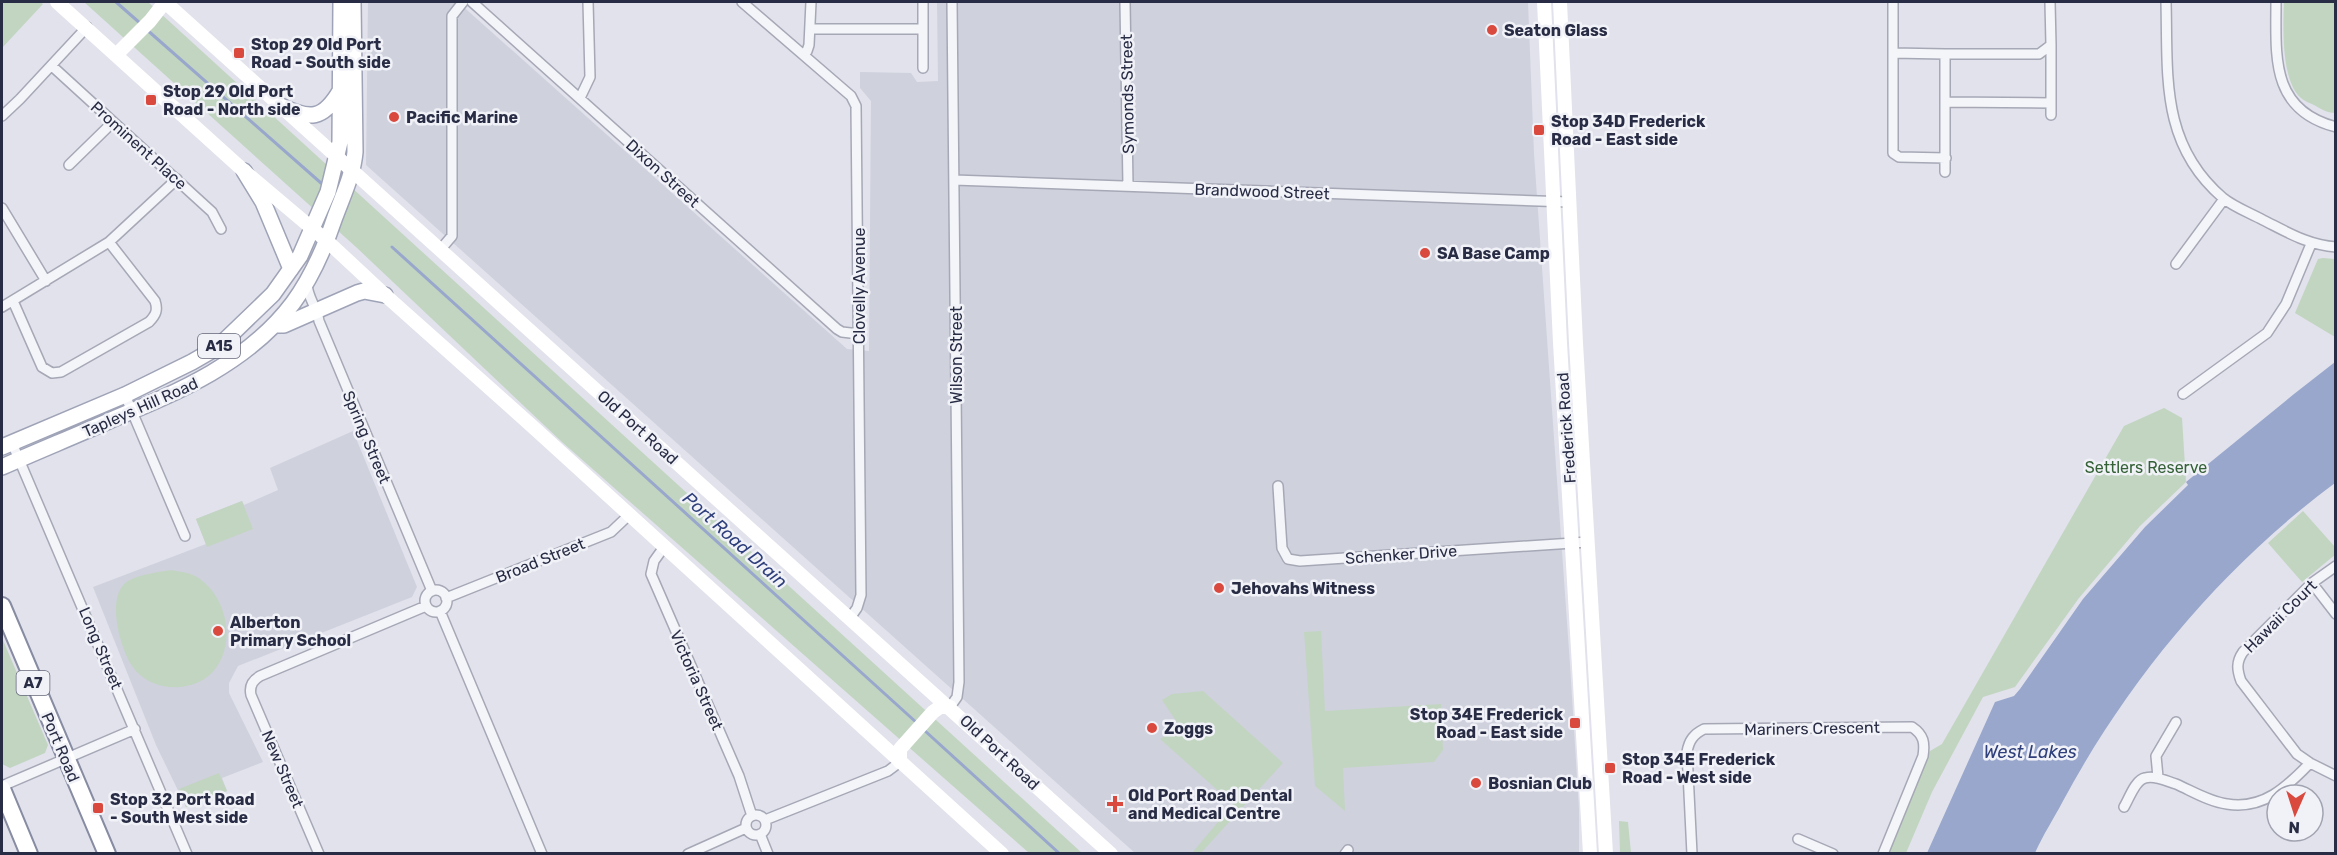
<svg xmlns="http://www.w3.org/2000/svg" width="2337" height="855" viewBox="0 0 2337 855" font-family="Rubik,sans-serif">
<style>
.built{fill:#cfd1dd}
.green{fill:#c2d5c1}
.water{fill:#99a7cd}
.lines{fill:none;stroke-linecap:round;stroke-linejoin:round}
.stream{stroke:#99a7cd;stroke-width:3}
.minor-casing{stroke:#a6a8b6;stroke-width:12}
.primary-casing{stroke:#9fa3b7;stroke-width:18}
.trunk-casing{stroke:#878ca3;stroke-width:20}
.minor{stroke:#f4f5f9;stroke-width:9}
.secondary{stroke:#fff;stroke-width:14}
.primary{stroke:#fff;stroke-width:15}
.trunk{stroke:#fff;stroke-width:16}
.poi-dot{fill:#d9493d;stroke:#f1f2f8;stroke-width:2}
.labels{text-anchor:middle;stroke-width:5;stroke-linejoin:round;paint-order:stroke}
.shield{fill:#f1f2f8;stroke:#64677a;stroke-width:1.5}
.shield-label{font-size:15px;font-weight:bold;fill:#282c44}
.poi-label{font-size:16px;font-weight:bold;fill:#282c44;stroke:#f1f2f8;text-anchor:start}
.street-label{font-size:16px;fill:#282c44;stroke:#f1f2f8}
.park-label{font-size:16px;fill:#346136;stroke:#f1f2f8}
.water-label{font-size:18px;font-style:italic;fill:#2e3f7b;stroke:#f1f2f8}
</style>
<rect width="100%" height="100%" fill="#e1e2eb"/>
<path class="built" d="M 368,2 L 458,2 L 847,349 L 869,351 L 871,101 L 860,88 L 860,72 L 911,73 L 917,82 L 938,81 L 937,2 L 1528,2 L 1534,154 L 1570,665 L 1579,809 L 1579,853 L 1135,853 L 366,165 Z
M 353,431 L 417,587 L 412,597 L 238,666 L 229,683 L 229,693 L 263,762 L 222,778 L 227,791 L 186,807 L 156,745 L 93,587 L 206,544 L 196,519 L 242,501 L 244,505 L 278,490 L 270,468 Z"/>
<path class="green" d="M 2,2 L 40,2 L 43,4 L 2,48 Z
M 84,2 L 148,2 L 1082,853 L 1029,853 L 562,442 L 356,247 Z
M 2284,2 L 2335,2 L 2335,113 C 2327,113 2321,109 2314,105 C 2310,103 2304,101 2301,98 C 2281,81 2283,26 2284,2 Z
M 2323,258 L 2335,259 L 2335,337 L 2295,313 L 2318,259 Z
M 2164,408 L 2182,418 L 2186,482 L 2140,526 L 2079,598 L 2015,687 L 1983,697 L 1932,792 L 1906,853 L 1888,854 L 1930,751 L 1942,744 L 2124,426 Z
M 242,501 L 253,529 L 207,547 L 196,519 Z
M 2303,511 L 2335,547 L 2336,554 L 2302,582 L 2268,543 Z
M 172,570 C 179,572 188,572 195,576 C 225,592 237,639 216,668 C 197,694 151,694 132,666 C 120,648 105,595 128,581 C 141,574 158,572 172,570 Z
M 1321,631 L 1325,711 L 1441,704 L 1443,750 L 1434,762 L 1343,768 L 1345,811 L 1315,786 L 1304,632 Z
M 2,638 L 48,745 L 45,753 L 10,768 L 2,764 Z
M 1203,691 L 1283,763 L 1201,853 L 1192,853 L 1233,804 L 1160,739 L 1180,727 L 1162,700 L 1172,694 Z
M 219,773 L 227,791 L 186,807 L 179,789 Z
M 1619,821 L 1628,822 L 1631,853 L 1620,853 Z"/>
<path class="water" d="M 2335,362 L 2335,483 C 2223,566 2129,678 2063,801 C 2054,818 2043,835 2035,853 L 1927,853 L 1995,702 L 2014,696 L 2020,689 L 2083,599 L 2145,527 L 2188,485 L 2186,482 L 2294,394 Z"/>
<g class="lines">
<path class="stream" d="M 116,2 L 141,24
M 146,29 L 321,183
M 392,247 L 917,723
M 924,730 L 1060,854"/>
<defs>
<path id="minor" d="M 472,2 L 837,329 L 842,332 L 859,334
M 742,2 L 851,96 L 856,106 L 861,595 L 857,608 L 850,618
M 923,2 L 923,68
M 1125,2 L 1128,186
M 1893,2 L 1893,153 L 1899,157 L 1946,158
M 2166,2 C 2168,76 2160,144 2223,198 C 2234,207 2250,213 2263,220 C 2287,232 2308,245 2336,247
M 2276,2 C 2276,56 2270,110 2336,127
M 811,29 L 923,29
M 1893,53 L 1945,54
M 803,54 L 807,51 L 809,45 L 811,2
M 52,66 L 212,212 L 221,229
M 580,98 L 590,77 L 588,2
M 1945,102 L 2051,103
M 2051,115 L 2051,45
M 2,116 L 20,99 L 87,27
M 69,165 L 113,122
M 1945,172 L 1945,54 L 2039,54 L 2051,45 L 2050,2
M 954,180 L 1569,202
M 2,208 L 46,281
M 440,250 L 452,236 L 452,16 L 463,2
M 2176,264 L 2224,199
M 307,283 C 307,297 317,307 319,321 L 432,591
M 13,301 L 42,367 L 52,373 L 61,372 L 149,322 C 156,315 158,310 155,301 L 109,242
M 2,307 L 109,242 L 177,179
M 2183,394 L 2267,333 L 2286,304 L 2311,244
M 125,395 L 185,536
M 12,443 L 187,854
M 1278,486 L 1282,548 L 1288,559 L 1300,561 L 1588,542
M 664,547 L 654,561 L 651,574 L 739,776 L 752,816
M 2336,566 L 2312,583 L 2243,652 C 2236,662 2237,670 2241,681 L 2297,754 L 2310,763 L 2336,776
M 2312,583 L 2336,614
M425 601a11 11 0 1 1 22 0a11 11 0 1 1-22 0Z
M 446,598 L 611,532 L 629,515
M 440,611 L 542,854
M 950,707 L 957,697 L 959,682 L 952,2
M 2158,777 L 2156,756 L 2176,722
M 2,786 L 135,729
M 2124,807 C 2129,799 2135,780 2145,778 C 2155,775 2166,781 2176,784 C 2192,791 2210,802 2227,804 C 2263,810 2287,787 2310,763
M746 825a10 10 0 1 1 20 0a10 10 0 1 1-20 0Z
M 765,820 L 888,771 L 900,762
M 760,834 L 768,854
M 1798,839 L 1833,854
M 319,854 L 251,695 C 249,686 253,680 260,676 L 426,606
M 688,854 L 746,828
M 1345,854 L 1348,850
M 1692,854 L 1687,752 C 1689,740 1694,734 1704,729 L 1912,727 C 1924,735 1925,743 1923,756 L 1883,854"/>
<path id="primary" d="M 281,106 C 310,120 323,120 340,91
M 244,171 L 263,202 L 291,269
M 274,325 L 284,325 L 357,293 L 364,291 L 385,295
M 2,447 L 125,395 L 192,362 L 218,347 L 273,294 L 300,256 L 328,192 L 340,142 L 341,2
M 2,467 C 38,451 75,436 111,420 C 178,392 248,363 293,303 C 312,277 325,247 335,217 C 343,195 353,175 355,152 L 353,2"/>
<path id="trunk" d="M 2,606 L 107,854
M 2,789 L 29,854"/>
</defs>
<use href="#minor" class="minor-casing"/>
<use href="#primary" class="primary-casing"/>
<use href="#trunk" class="trunk-casing"/>
<use href="#minor" class="minor"/>
<path class="secondary" d="M 57,2 L 244,171 L 327,241 L 385,295 L 533,427 L 1002,854
M 165,2 L 1111,854
M 1544,2 L 1560,343 L 1590,854
M 1560,2 L 1576,343 L 1606,854
M 117,54 L 150,21 L 165,2
M 900,762 L 900,749 L 933,712 L 940,707 L 950,707"/>
<use href="#primary" class="primary"/>
<use href="#trunk" class="trunk"/>
</g>
<g class="poi-dot">
<circle cx="1492" cy="30" r="6"/>
<rect x="233" y="47" width="12" height="12" rx="3"/>
<rect x="145" y="94" width="12" height="12" rx="3"/>
<circle cx="394" cy="117" r="6"/>
<rect x="1533" y="124" width="12" height="12" rx="3"/>
<circle cx="1425" cy="253" r="6"/>
<circle cx="1219" cy="588" r="6"/>
<circle cx="218" cy="631" r="6"/>
<rect x="1569" y="717" width="12" height="12" rx="3"/>
<circle cx="1152" cy="728" r="6"/>
<rect x="1604" y="762" width="12" height="12" rx="3"/>
<circle cx="1476" cy="783" r="6"/>
<path d="M1112 795h6v6h6v6h-6v6h-6v-6h-6v-6h6z"/>
<rect x="92" y="802" width="12" height="12" rx="3"/>
</g>
<g class="labels">
<g class="shield">
<rect x="198" y="334" width="42" height="24" rx="4.5"/>
<rect x="16.5" y="671" width="33" height="24" rx="4.5"/>
</g>
<g class="shield-label">
<text x="219" y="351">A15</text>
<text x="33" y="688">A7</text>
</g>
<g class="poi-label">
<text x="1504" y="36">Seaton Glass</text>
<text x="251" y="50">Stop 29 Old Port<tspan x="251" dy="18">Road - South side</tspan></text>
<text x="163" y="97">Stop 29 Old Port<tspan x="163" dy="18">Road - North side</tspan></text>
<text x="406" y="123">Pacific Marine</text>
<text x="1551" y="127">Stop 34D Frederick<tspan x="1551" dy="18">Road - East side</tspan></text>
<text x="1437" y="259">SA Base Camp</text>
<text x="1231" y="594">Jehovahs Witness</text>
<text x="230" y="628">Alberton<tspan x="230" dy="18">Primary School</tspan></text>
<text x="1563" y="720" text-anchor="end">Stop 34E Frederick<tspan x="1563" dy="18">Road - East side</tspan></text>
<text x="1164" y="734">Zoggs</text>
<text x="1622" y="765">Stop 34E Frederick<tspan x="1622" dy="18">Road - West side</tspan></text>
<text x="1488" y="789">Bosnian Club</text>
<text x="1128" y="801">Old Port Road Dental<tspan x="1128" dy="18">and Medical Centre</tspan></text>
<text x="110" y="805">Stop 32 Port Road<tspan x="110" dy="18">- South West side</tspan></text>
</g>
<g class="street-label">
<text transform="translate(1127 94) rotate(-91)" y="6">Symonds Street</text>
<text transform="translate(139 145) rotate(42)" y="6">Prominent Place</text>
<text transform="translate(663 173) rotate(42)" y="6">Dixon Street</text>
<text transform="translate(1262 191) rotate(2)" y="6">Brandwood Street</text>
<text transform="translate(859 286) rotate(-90)" y="6">Clovelly Avenue</text>
<text transform="translate(956 355) rotate(-90)" y="6">Wilson Street</text>
<text transform="translate(140 407) rotate(-24)" y="6">Tapleys Hill Road</text>
<text transform="translate(638 427) rotate(42)" y="6">Old Port Road</text>
<text transform="translate(1566 428) rotate(-94)" y="6">Frederick Road</text>
<text transform="translate(367 437) rotate(67)" y="6">Spring Street</text>
<text transform="translate(1401 554) rotate(-4)" y="6">Schenker Drive</text>
<text transform="translate(540 560) rotate(-22)" y="6">Broad Street</text>
<text transform="translate(2280 616) rotate(-45)" y="6">Hawaii Court</text>
<text transform="translate(101 648) rotate(67)" y="6">Long Street</text>
<text transform="translate(697 680) rotate(66)" y="6">Victoria Street</text>
<text transform="translate(1812 728) rotate(-1)" y="6">Mariners Crescent</text>
<text transform="translate(61 747) rotate(67)" y="6">Port Road</text>
<text transform="translate(1000 752) rotate(43)" y="6">Old Port Road</text>
<text transform="translate(283 769) rotate(67)" y="6">New Street</text>
</g>
<g class="park-label">
<text x="2146" y="473">Settlers Reserve</text>
</g>
<g class="water-label">
<text transform="translate(735 540) rotate(42)" y="6">Port Road Drain</text>
<text x="2030" y="758">West Lakes</text>
</g>
</g>
<rect width="2337" height="855" fill="none" stroke="#282c44" stroke-width="6"/>
<g transform="translate(2295 813) rotate(183)"><circle r="28" fill="#f1f2f8" stroke="#a1a3b0" stroke-width="1.5"/>
<path d="M0-4.5L10 22L0 15L-10 22Z" fill="#d9493d"/>
<text y="-9" font-size="16" font-weight="bold" text-anchor="middle" fill="#282c44">N</text>
</g>
</svg>
